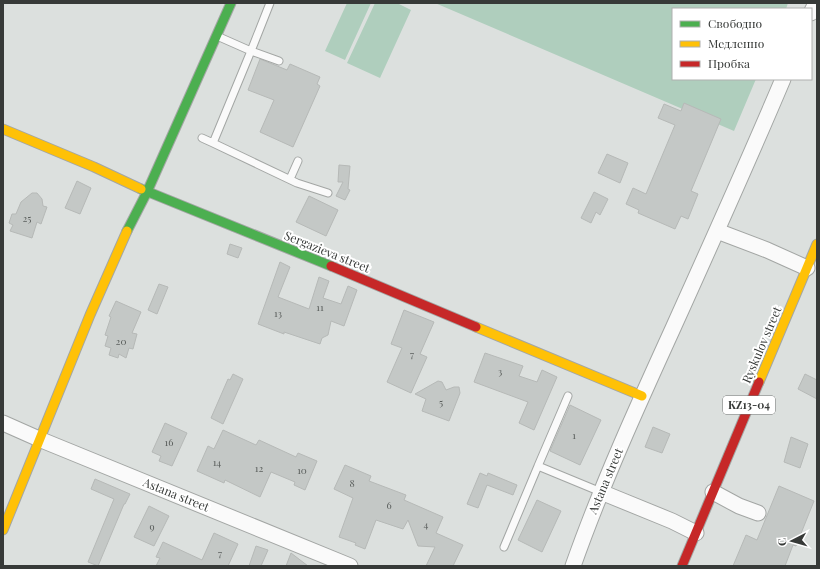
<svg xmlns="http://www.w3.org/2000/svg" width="820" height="569" viewBox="0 0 820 569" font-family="'Playfair Display',serif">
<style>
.green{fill:#afcebd}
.building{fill:#c4c8c6;stroke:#b6b9b7}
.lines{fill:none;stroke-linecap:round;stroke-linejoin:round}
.lane-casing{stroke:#a3a6a4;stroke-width:9}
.street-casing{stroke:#a3a6a4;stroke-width:17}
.fast-casing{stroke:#a3a6a4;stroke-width:11}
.slow-casing{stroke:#a3a6a4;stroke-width:11}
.jam-casing{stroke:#a3a6a4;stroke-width:11}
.lane{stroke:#fafafa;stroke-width:7}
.street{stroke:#fafafa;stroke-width:15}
.fast{stroke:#4caf50;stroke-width:9}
.slow{stroke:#ffc107;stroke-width:9}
.jam{stroke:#c62828;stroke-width:9}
.labels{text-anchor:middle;stroke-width:4;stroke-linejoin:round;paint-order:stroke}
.number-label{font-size:10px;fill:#5a5e5c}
.shield{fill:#fff;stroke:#737574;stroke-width:1}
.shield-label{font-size:11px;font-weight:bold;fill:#373a38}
.street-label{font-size:12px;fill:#373a38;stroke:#fff}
</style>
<rect width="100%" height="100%" fill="#dce0de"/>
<path class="green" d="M 347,3 L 371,3 L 345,60 L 325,51 Z
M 375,3 L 397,3 L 411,10 L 380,78 L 347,63 Z
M 435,3 L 788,3 L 786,9 L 673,9 L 673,79 L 756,79 L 734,131 Z"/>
<path class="building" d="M 260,59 L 287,70 L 290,64 L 320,77 L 317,84 L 320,86 L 293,147 L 260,132 L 274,100 L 248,90 Z
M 684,103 L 721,119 L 691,191 L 698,194 L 688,219 L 681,216 L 675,229 L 638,213 L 639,210 L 626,204 L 633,188 L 646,194 L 675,125 L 658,118 L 664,104 L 681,111 Z
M 607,154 L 628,163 L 620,183 L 598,173 Z
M 339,165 L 350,166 L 348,189 L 350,190 L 345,200 L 336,196 L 343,182 L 338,182 Z
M 77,181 L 91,188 L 80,214 L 65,208 Z
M 594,192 L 608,199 L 600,215 L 596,212 L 591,223 L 581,218 Z
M 32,193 L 37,193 L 42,199 L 43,206 L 47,207 L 41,224 L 37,222 L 32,238 L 10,231 L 13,225 L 9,223 L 12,214 L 16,214 L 21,202 Z
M 309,196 L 338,210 L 326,236 L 296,222 Z
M 230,244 L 242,248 L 238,258 L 227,254 Z
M 280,262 L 290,267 L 278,297 L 309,309 L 319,277 L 329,281 L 323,298 L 341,304 L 348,286 L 357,290 L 344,326 L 331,321 L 328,335 L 322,338 L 320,344 L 284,332 L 284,334 L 258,324 Z
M 159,284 L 168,287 L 157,314 L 148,310 Z
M 116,301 L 141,312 L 132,333 L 137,334 L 133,349 L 129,348 L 126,358 L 119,354 L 118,358 L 109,355 L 111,348 L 105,346 L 108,336 L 105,335 L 111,317 L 109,316 Z
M 404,310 L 434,322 L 420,354 L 427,357 L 411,393 L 387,382 L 402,348 L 391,344 Z
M 485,353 L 523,366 L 519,376 L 537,382 L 542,370 L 557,377 L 534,430 L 519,423 L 528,402 L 474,382 Z
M 233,374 L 243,379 L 223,424 L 211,418 L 228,379 L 230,380 Z
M 805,374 L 817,380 L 817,399 L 798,389 Z
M 438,381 L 442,382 L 446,390 L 454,387 L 459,387 L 460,393 L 449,421 L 422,411 L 426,399 L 415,394 Z
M 570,405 L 601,420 L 580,465 L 550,451 Z
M 165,423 L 187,433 L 172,466 L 159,461 L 161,456 L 152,452 Z
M 653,427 L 670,434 L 662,453 L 645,447 Z
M 223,430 L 256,445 L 259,440 L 296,457 L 298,453 L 317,461 L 305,490 L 294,485 L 295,482 L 271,472 L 260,497 L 225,480 L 224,483 L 197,471 L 208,446 L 214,449 Z
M 791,437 L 808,444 L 800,468 L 784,462 Z
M 345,465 L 371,476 L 369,481 L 406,495 L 404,500 L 443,517 L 436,533 L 463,545 L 453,566 L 426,566 L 435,547 L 418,546 L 408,520 L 403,529 L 376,520 L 365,549 L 355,545 L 356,543 L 339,537 L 353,498 L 334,489 Z
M 480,473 L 487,476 L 488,473 L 517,485 L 513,495 L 487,485 L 478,508 L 467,504 Z
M 95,479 L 130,494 L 125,504 L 124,504 L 98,566 L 88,562 L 114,499 L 91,489 Z
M 779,486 L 814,501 L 796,546 L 793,545 L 785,566 L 733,566 L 746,535 L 757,540 Z
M 537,500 L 561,511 L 542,552 L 518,540 Z
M 149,506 L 169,516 L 154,546 L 134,537 Z
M 214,533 L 238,544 L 228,566 L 156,566 L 160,558 L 156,557 L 163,542 L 202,560 Z
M 256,546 L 268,550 L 261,566 L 249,566 Z
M 291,553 L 308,566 L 286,566 Z"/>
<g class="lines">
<defs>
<path id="lane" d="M 217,36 L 251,51 L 270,3
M 202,138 L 213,143 L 251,51 L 279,61
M 213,143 L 297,183 L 328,193
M 290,179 L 298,161
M 538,466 L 568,396
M 504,547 L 538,466 L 601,492"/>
<path id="street" d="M 811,13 L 816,3
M 717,231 L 767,250 L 807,268
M 3,423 L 39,439 L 350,566
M 601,492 L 672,521 L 696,533
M 713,492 L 739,506 L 758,513
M 573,566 C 602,484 638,405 674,326 C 711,244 748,162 783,79"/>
<path id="fast" d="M 141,189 L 331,266
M 127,231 L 147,192 L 231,3"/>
<path id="slow" d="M 3,129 L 94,167 L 141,189
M 476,327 L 642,396
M 759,382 L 817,244
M 3,530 L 90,315 L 127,231"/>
<path id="jam" d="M 331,266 L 476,327
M 682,566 L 759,382"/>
</defs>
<use href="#lane" class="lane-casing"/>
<use href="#street" class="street-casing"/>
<use href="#fast" class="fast-casing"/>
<use href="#slow" class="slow-casing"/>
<use href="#jam" class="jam-casing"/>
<use href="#lane" class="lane"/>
<use href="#street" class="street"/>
<use href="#fast" class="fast"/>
<use href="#slow" class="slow"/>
<use href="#jam" class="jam"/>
</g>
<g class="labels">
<g class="number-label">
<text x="27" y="222">25</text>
<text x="320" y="311">11</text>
<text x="278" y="317">13</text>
<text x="121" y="345">20</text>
<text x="412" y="358">7</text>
<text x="500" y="375">3</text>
<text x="441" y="406">5</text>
<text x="574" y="439">1</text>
<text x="169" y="446">16</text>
<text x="217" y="466">14</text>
<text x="259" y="472">12</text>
<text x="302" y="474">10</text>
<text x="352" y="487">8</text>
<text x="389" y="509">6</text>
<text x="426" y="528">4</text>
<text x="152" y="530">9</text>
<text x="220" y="557">7</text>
</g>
<rect class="shield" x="723" y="396" width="52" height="18" rx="3"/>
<g class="shield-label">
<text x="749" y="409">KZ13-04</text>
</g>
<g class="street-label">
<text transform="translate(327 252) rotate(22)" y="4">Sergazieva street</text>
<text transform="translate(762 345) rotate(-67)" y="4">Ryskulov street</text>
<text transform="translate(606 481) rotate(-67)" y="4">Astana street</text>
<text transform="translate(176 495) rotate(22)" y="4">Astana street</text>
</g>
</g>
<rect width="820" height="569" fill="none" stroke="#373a38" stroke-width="8"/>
<rect x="672" y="8" width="140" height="72" fill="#ffffff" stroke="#afb0af"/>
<rect x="680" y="21" width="20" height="6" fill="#4caf50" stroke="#afb0af"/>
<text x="708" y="28" font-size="12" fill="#373a38">Свободно</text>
<rect x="680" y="41" width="20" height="6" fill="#ffc107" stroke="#afb0af"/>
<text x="708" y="48" font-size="12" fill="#373a38">Медленно</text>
<rect x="680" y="61" width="20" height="6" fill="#c62828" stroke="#afb0af"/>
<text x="708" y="68" font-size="12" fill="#373a38">Пробка</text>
<g transform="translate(792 541) rotate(264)" stroke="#ffffff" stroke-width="3" paint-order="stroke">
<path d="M0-3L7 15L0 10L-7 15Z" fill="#373a38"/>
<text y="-6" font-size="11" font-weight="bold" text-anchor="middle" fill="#373a38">С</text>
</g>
</svg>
